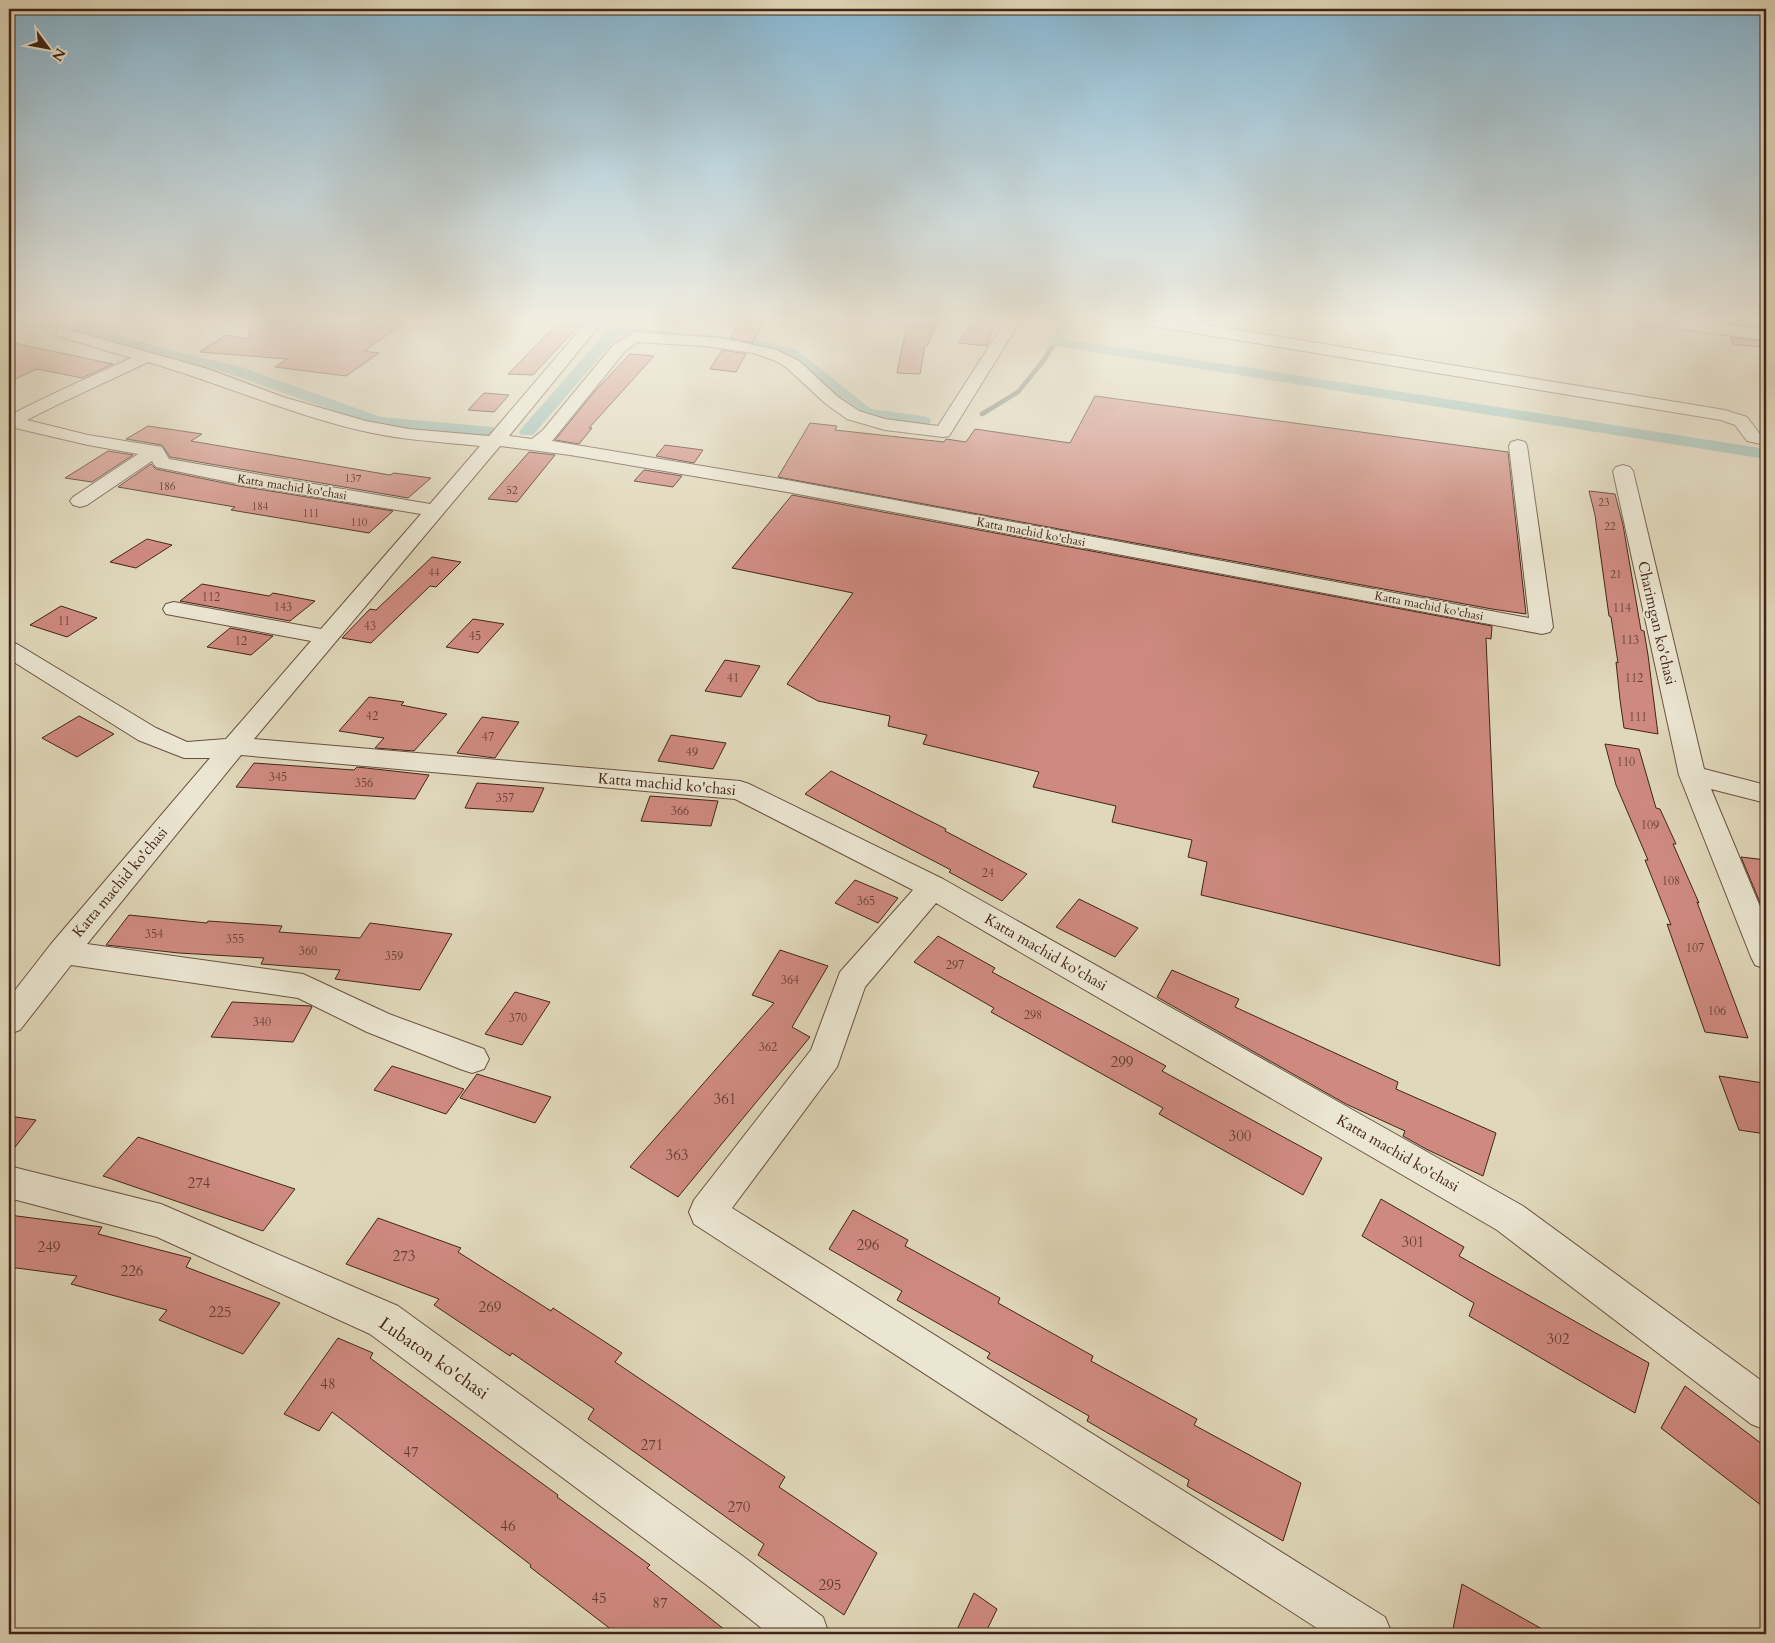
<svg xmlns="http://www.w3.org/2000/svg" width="1775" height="1643" viewBox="0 0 1775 1643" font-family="Cardo,serif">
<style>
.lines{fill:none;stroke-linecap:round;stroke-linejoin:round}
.stream{stroke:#737d74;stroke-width:4.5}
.canal{fill:#94b9b1;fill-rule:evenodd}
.building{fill:#cf8a80;stroke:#422419}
.street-casing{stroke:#6a5141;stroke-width:2}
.street{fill:#ebe6d2;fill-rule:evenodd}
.labels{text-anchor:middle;stroke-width:4;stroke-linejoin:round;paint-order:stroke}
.far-number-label{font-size:11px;fill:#653e33}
.far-street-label{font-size:12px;fill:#422419;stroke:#ebe6d2}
.number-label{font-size:12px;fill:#653e33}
.street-label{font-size:15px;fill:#422419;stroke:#ebe6d2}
.near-number-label{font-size:15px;fill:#653e33}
.near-street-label{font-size:18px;fill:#422419;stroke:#ebe6d2}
</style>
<rect width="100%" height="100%" fill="#e0d8ba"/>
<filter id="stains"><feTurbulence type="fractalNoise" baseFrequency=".004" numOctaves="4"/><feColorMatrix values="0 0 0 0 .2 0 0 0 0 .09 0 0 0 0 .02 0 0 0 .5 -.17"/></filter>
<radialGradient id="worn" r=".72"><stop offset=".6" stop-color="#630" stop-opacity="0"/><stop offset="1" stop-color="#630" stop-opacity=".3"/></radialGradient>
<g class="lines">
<path class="stream" d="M 982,414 L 1018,392 L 1044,360 L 1055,342"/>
<path class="canal" d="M 74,320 L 91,320 L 87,324 L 88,327 L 177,352 L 241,367 L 381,417 L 492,427 L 498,429 L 500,432 L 498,435 L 492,437 L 373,425 L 231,374 L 169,359 L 77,333 L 72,323 Z
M 1061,320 L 1075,320 L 1064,339 L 1766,449 L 1766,459 L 1050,345 L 1048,342 Z
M 617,327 L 667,331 L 672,332 L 674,335 L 672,338 L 667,339 L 620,335 L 617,337 L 533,435 L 521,435 L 519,432 L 521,429 L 607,331 Z
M 707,334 L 760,340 L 797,350 L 871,409 L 923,416 L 929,418 L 931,421 L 929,424 L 923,426 L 860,416 L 787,356 L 759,348 L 702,341 L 700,338 L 702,335 Z"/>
</g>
<path class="building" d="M 250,320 L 409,320 L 364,351 L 379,353 L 346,376 L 275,367 L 287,359 L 200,352 L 226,335 L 249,339 Z
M 561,320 L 584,320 L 533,375 L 508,374 Z
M 908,320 L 937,320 L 928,345 L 925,345 L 920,374 L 897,373 Z
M 975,320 L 996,320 L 987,346 L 958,343 Z
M 1722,320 L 1755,321 L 1758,327 L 1723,323 Z
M 741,322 L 764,323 L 752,343 L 730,338 Z
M 1730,337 L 1766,342 L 1766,348 L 1733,344 Z
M 9,342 L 113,364 L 82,378 L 37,369 L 9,382 Z
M 722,350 L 746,354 L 736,372 L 710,369 Z
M 630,354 L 654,356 L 589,428 L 592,428 L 579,444 L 555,440 L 595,391 Z
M 484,393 L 509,395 L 494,412 L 468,410 Z
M 1095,396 L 1508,452 L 1526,614 L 1492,609 L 778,477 L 810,423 L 837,426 L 835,430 L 944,442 L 946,439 L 966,442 L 975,429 L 1070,443 Z
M 148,426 L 202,434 L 191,441 L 390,475 L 394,473 L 431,478 L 408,498 L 170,457 L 162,445 L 126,439 Z
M 665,445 L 703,450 L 694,463 L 656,456 Z
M 108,451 L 133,455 L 92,482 L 65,478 Z
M 529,452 L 555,455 L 517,502 L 488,499 Z
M 151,464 L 156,469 L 239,486 L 393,511 L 369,533 L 231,510 L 235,507 L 118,487 Z
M 644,470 L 682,476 L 673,487 L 634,481 Z
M 1589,491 L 1615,494 L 1623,525 L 1641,630 L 1644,631 L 1648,655 L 1658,734 L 1624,728 L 1620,700 L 1616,662 L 1618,663 L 1611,617 L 1609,616 L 1595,515 Z
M 792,495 L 1492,626 L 1491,639 L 1486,638 L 1500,966 L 1201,895 L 1207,862 L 1188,857 L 1192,840 L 1112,822 L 1116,806 L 1033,787 L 1039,772 L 923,744 L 927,735 L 888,726 L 890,716 L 818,701 L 787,684 L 853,593 L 732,568 Z
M 147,539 L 172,545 L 136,568 L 110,562 Z
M 432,557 L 461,562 L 436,587 L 430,586 L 371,643 L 342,638 L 370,609 L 376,610 Z
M 202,584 L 269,596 L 273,593 L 315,601 L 290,621 L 180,601 Z
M 61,606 L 97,618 L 67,637 L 30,625 Z
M 473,619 L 504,624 L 478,653 L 446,647 Z
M 230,628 L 273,636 L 251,655 L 207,647 Z
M 725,660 L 760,666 L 741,697 L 705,691 Z
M 369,697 L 404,702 L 401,705 L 447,714 L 414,751 L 375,748 L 384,738 L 339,731 Z
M 79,716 L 114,734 L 77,757 L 42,738 Z
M 482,717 L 519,722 L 495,758 L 457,753 Z
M 671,735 L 726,743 L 713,769 L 658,761 Z
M 1605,744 L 1639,749 L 1656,808 L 1660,809 L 1676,844 L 1673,844 L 1699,903 L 1697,902 L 1748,1038 L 1705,1032 L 1667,924 L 1671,925 L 1645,860 L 1648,860 L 1616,785 Z
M 254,763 L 354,770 L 357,767 L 429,775 L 415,799 L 236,787 Z
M 831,771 L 946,829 L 945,831 L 1027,874 L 1002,901 L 949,872 L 951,870 L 805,794 Z
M 477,783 L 544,788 L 533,812 L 465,808 Z
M 650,796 L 718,801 L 711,826 L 641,821 Z
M 1741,857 L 1766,860 L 1766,917 Z
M 855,880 L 898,898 L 878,923 L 835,903 Z
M 1079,899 L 1138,928 L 1115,957 L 1056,927 Z
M 129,915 L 207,923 L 208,921 L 282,926 L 279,932 L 360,938 L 370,923 L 452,934 L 420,990 L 335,979 L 340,970 L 261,964 L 264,958 L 179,953 L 106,945 Z
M 938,936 L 995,968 L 992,972 L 1166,1066 L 1162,1071 L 1322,1158 L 1303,1195 L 1159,1114 L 1163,1108 L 991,1012 L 994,1008 L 914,962 Z
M 780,950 L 828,966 L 792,1027 L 810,1037 L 678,1197 L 630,1167 L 774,1003 L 752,995 Z
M 1172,970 L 1239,999 L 1235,1007 L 1398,1082 L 1396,1089 L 1496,1133 L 1483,1176 L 1426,1149 L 1403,1136 L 1405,1131 L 1346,1104 L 1157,997 Z
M 515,992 L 550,1002 L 522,1045 L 485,1034 Z
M 232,1002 L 311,1006 L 312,1007 L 293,1042 L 211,1037 Z
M 392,1066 L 464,1089 L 446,1114 L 374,1090 Z
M 477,1074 L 551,1097 L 535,1123 L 460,1098 Z
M 1719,1076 L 1763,1083 L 1766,1090 L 1766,1134 L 1739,1130 Z
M 9,1116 L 36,1120 L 9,1155 Z
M 138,1137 L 295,1189 L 263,1231 L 103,1176 Z
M 1381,1199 L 1464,1247 L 1459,1256 L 1649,1363 L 1635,1413 L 1469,1316 L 1474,1303 L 1362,1236 Z
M 853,1210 L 908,1240 L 905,1246 L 1000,1298 L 998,1303 L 1093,1356 L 1091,1361 L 1197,1419 L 1194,1425 L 1301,1483 L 1283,1541 L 1187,1486 L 1189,1480 L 1087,1421 L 1089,1416 L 987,1358 L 990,1353 L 897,1300 L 902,1291 L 829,1249 Z
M 9,1215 L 102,1227 L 98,1234 L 191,1258 L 186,1267 L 280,1303 L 243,1354 L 159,1320 L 167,1310 L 71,1284 L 77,1276 L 9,1267 Z
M 378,1218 L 461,1248 L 458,1252 L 551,1311 L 553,1308 L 622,1353 L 615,1362 L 785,1477 L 779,1487 L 877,1553 L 844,1615 L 758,1555 L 764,1544 L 588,1419 L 594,1409 L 512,1353 L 510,1356 L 434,1305 L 439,1299 L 346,1264 Z
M 338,1338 L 373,1353 L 370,1358 L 558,1495 L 557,1497 L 650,1565 L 647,1568 L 730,1634 L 617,1634 L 530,1567 L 531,1565 L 443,1497 L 332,1412 L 319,1431 L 284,1414 Z
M 1685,1386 L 1766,1447 L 1766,1509 L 1661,1428 Z
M 1462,1584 L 1551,1634 L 1452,1634 Z
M 974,1593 L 997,1609 L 985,1634 L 955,1634 Z"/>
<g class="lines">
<defs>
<path id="street" d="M 588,320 L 604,320 L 509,436 L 532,439 L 543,430 L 614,344 L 635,332 L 721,338 L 777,350 L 799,361 L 838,397 L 859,411 L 885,419 L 938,426 L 1006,320 L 1021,320 L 949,436 L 943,437 L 885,430 L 847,419 L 826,404 L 787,368 L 776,361 L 753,353 L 704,346 L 638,342 L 626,350 L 552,441 L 787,480 L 1529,618 L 1509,446 L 1511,442 L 1518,440 L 1525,442 L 1527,446 L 1553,627 L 1550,632 L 1542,634 L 787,492 L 570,455 L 500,446 L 254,739 L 740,781 L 749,784 L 943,879 L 1523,1206 L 1766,1384 L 1766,1430 L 1751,1424 L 1497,1230 L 936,903 L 865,987 L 837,1067 L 732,1208 L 1385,1617 L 1392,1634 L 1326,1634 L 694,1224 L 689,1212 L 694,1200 L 811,1050 L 840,972 L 913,890 L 735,799 L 241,755 L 87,944 L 303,974 L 389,1014 L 484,1049 L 489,1059 L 484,1069 L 472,1073 L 460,1069 L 367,1032 L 298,998 L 71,965 L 20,1030 L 9,1034 L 9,998 L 51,944 L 210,758 L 184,758 L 138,740 L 9,659 L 9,642 L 17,644 L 156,728 L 187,742 L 226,739 L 311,641 L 166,614 L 163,609 L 166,604 L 174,602 L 321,629 L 421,514 L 239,484 L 156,467 L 152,461 L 87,505 L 80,507 L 73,505 L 70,501 L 73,497 L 138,454 L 88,445 L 15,428 L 9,424 L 9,412 L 14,413 C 53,393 92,376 131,358 L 58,336 L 56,333 L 58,330 L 70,330 L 208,369 L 283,397 L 366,421 L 409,429 L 489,436 ZM 148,362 C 220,383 289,414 363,431 C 401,440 441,442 480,446 L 430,504 L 169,459 L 162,447 L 88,435 L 27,420 C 67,399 107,382 148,362 Z
M 1139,320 L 1177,320 L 1725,410 L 1747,417 L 1759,433 L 1766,435 L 1766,445 L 1747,441 L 1735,425 L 1721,420 L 1146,325 L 1141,323 Z
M 1639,320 L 1686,320 L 1766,330 L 1766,340 L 1646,325 L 1641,323 Z
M 1623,465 L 1630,467 L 1633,471 L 1704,769 L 1766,785 L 1766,803 L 1711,789 L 1766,921 L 1766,969 L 1755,965 L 1751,957 L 1679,775 L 1613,471 L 1616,467 Z
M 9,1166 L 161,1204 L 398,1306 L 744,1557 L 823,1617 L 829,1634 L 769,1634 L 712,1589 L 370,1334 L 157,1237 L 9,1198 Z"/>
</defs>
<use href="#street" class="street-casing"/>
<use href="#street" class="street"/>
</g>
<linearGradient id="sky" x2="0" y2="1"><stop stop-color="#86b6d2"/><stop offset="0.58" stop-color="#f1ede0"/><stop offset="1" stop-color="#f1ede0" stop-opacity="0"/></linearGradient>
<rect width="1775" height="550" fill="url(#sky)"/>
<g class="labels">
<g class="far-number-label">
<text x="353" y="482">137</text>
<text x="167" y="490">186</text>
<text x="512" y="494">52</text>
<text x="1604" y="506">23</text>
<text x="260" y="510">184</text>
<text x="311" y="517">111</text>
<text x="359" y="526">110</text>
<text x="1610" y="530">22</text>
<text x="434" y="576">44</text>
<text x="1616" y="578">21</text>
</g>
<g class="far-street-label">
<text transform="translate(292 487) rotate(9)" y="4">Katta machid ko'chasi</text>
<text transform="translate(1031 532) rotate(11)" y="4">Katta machid ko'chasi</text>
<text transform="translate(1429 606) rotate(11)" y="4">Katta machid ko'chasi</text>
</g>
<g class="number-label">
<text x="211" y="601">112</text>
<text x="283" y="611">143</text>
<text x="1622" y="612">114</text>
<text x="64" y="625">11</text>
<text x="370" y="630">43</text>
<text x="475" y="640">45</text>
<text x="1630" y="644">113</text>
<text x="241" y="645">12</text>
<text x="733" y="682">41</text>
<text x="1634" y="682">112</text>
<text x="372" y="720">42</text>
<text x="1638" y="721">111</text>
<text x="488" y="741">47</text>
<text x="692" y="756">49</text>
<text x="1626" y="766">110</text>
<text x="278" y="781">345</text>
<text x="364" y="787">356</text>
<text x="505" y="802">357</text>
<text x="680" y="815">366</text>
<text x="1650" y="829">109</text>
<text x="988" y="877">24</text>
<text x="1671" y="885">108</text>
<text x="866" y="905">365</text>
<text x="154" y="938">354</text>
<text x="235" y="943">355</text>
<text x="1695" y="952">107</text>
<text x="308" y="955">360</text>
<text x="394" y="960">359</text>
<text x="955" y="969">297</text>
<text x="790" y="984">364</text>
<text x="1717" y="1015">106</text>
<text x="1033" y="1019">298</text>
<text x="518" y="1022">370</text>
<text x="262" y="1026">340</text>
<text x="768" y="1051">362</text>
</g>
<g class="street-label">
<text transform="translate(1657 623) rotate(77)" y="5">Charimgan ko'chasi</text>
<text transform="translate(667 784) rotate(5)" y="5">Katta machid ko'chasi</text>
<text transform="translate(120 882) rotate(-50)" y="5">Katta machid ko'chasi</text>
<text transform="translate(1046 952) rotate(30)" y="5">Katta machid ko'chasi</text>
<text transform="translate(1398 1153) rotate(30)" y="5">Katta machid ko'chasi</text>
</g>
<g class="near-number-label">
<text x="1122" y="1067">299</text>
<text x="725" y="1104">361</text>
<text x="1240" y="1141">300</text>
<text x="677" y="1160">363</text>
<text x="199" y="1188">274</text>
<text x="1413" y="1247">301</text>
<text x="868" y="1250">296</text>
<text x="49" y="1252">249</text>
<text x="404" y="1261">273</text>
<text x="132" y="1276">226</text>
<text x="490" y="1312">269</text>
<text x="220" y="1317">225</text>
<text x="1558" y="1344">302</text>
<text x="328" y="1389">48</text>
<text x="652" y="1450">271</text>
<text x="411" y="1457">47</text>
<text x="739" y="1512">270</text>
<text x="508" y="1531">46</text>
<text x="830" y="1590">295</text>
<text x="599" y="1603">45</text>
<text x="660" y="1608">87</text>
</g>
<g class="near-street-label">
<text transform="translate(434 1358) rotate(35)" y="6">Lubaton ko'chasi</text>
</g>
</g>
<rect width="1775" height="1643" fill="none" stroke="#e0d8ba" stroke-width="30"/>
<rect x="10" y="10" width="1755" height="1623" fill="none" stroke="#422419" stroke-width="2.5"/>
<rect x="15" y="15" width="1745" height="1613" fill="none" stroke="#422419"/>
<g transform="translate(48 48) rotate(122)" stroke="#ebe6d2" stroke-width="4" paint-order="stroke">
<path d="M0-4L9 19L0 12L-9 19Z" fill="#422419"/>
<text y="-8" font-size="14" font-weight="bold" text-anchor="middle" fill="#422419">N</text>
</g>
<rect width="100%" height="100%" filter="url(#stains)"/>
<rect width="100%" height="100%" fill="url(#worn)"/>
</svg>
